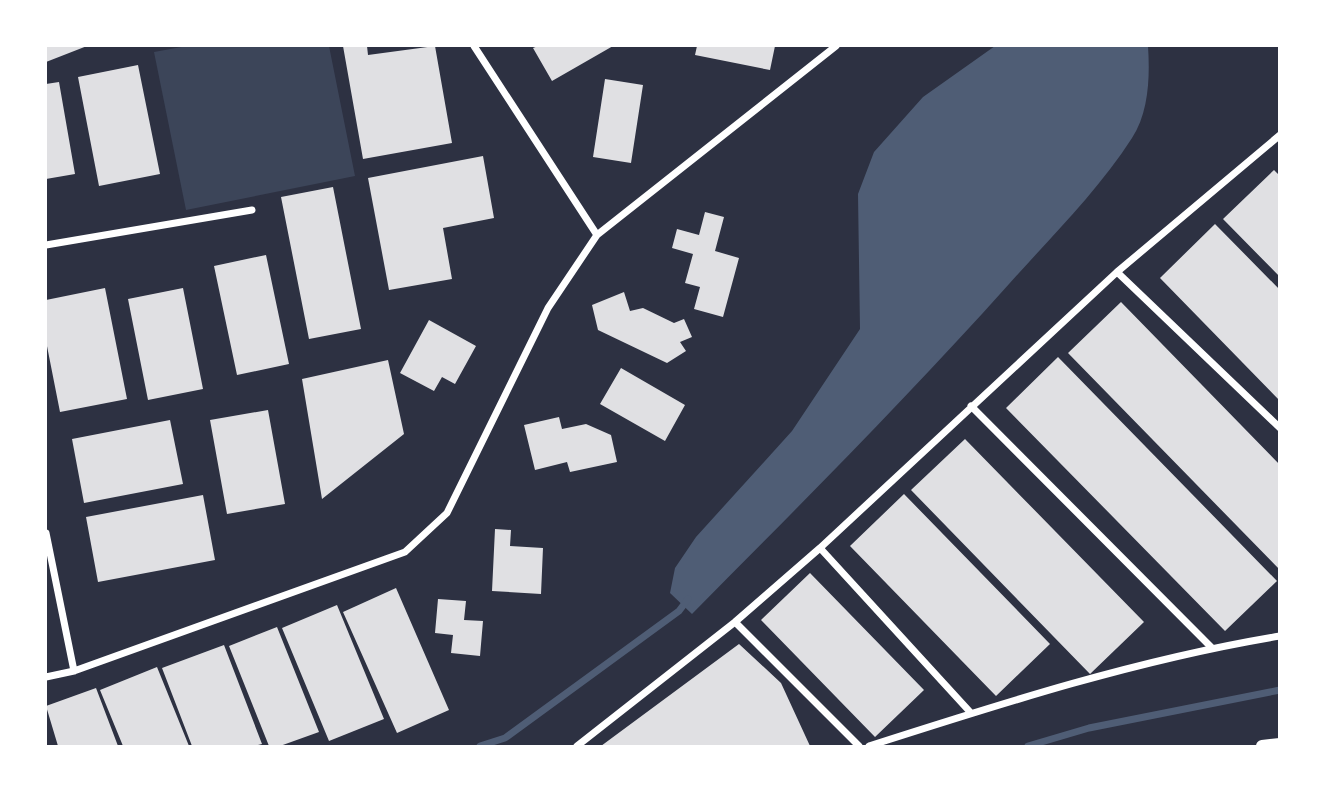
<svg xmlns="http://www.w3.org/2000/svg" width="1325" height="792" viewBox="0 0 1325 792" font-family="'DM Sans',sans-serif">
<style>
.green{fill:#3c4559}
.water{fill:#4f5d75}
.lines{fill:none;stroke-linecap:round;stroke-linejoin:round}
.stream{stroke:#4f5d75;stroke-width:7}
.building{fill:#e0e0e3}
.minor{stroke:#fff;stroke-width:7}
.tertiary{stroke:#fff;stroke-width:12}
</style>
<rect width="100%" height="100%" fill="#2d3142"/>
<path class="green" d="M 187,46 L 329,46 L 355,176 L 186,210 L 154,52 Z"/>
<path class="water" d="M 995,46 L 1148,46 C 1150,76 1149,112 1132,138 C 1098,191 1050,238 1009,284 C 907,398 799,506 692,614 L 670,593 L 675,568 L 696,537 L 792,431 L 860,329 L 858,194 L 874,152 L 923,97 Z"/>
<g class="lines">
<path class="stream" d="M 480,746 L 505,738 L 679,611 L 688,599
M 1028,746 L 1089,728 L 1280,690"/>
</g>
<path class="building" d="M 46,46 L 87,46 L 46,62 Z
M 343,46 L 367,46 L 368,55 L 435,46 L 452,143 L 363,159 Z
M 538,46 L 613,46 L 552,81 L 533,48 Z
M 697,46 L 775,46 L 770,70 L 695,55 Z
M 138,65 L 160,174 L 99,186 L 78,77 Z
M 605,79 L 643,85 L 631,163 L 593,157 Z
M 59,82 L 75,174 L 46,179 L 46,84 Z
M 483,156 L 494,218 L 443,228 L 452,279 L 389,290 L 368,178 Z
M 1274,170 L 1280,176 L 1280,277 L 1223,219 Z
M 333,187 L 361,329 L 309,339 L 281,197 Z
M 705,212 L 724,217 L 715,251 L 739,258 L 723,317 L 694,309 L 700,287 L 685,283 L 693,254 L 672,248 L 677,229 L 699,235 Z
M 1215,224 L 1280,290 L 1280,401 L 1160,278 Z
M 266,255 L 289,364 L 237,375 L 214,266 Z
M 105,288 L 127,399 L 60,412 L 46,341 L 46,300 Z
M 183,288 L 203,389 L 148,400 L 128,299 Z
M 624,292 L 630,311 L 643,308 L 674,323 L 684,319 L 692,337 L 680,342 L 686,351 L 667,363 L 598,330 L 592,305 Z
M 1121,302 L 1280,465 L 1280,570 L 1068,353 Z
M 429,320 L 476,346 L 455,384 L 442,377 L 434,391 L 400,373 Z
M 1058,357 L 1277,581 L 1225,631 L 1006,408 Z
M 388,360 L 404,434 L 322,499 L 302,379 Z
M 621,368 L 685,405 L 665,441 L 600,404 Z
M 268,410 L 285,504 L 227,514 L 210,420 Z
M 559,417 L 562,429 L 586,424 L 611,435 L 617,462 L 570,472 L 567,462 L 535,470 L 524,425 Z
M 170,420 L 183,484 L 84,503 L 72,439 Z
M 965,439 L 1144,622 L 1090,674 L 911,490 Z
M 904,494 L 1050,644 L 996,696 L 850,546 Z
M 203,495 L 215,560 L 98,582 L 86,517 Z
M 495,529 L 511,530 L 510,546 L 543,548 L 541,594 L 492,591 Z
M 810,573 L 924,690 L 875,737 L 761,620 Z
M 396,588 L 449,710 L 397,733 L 343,612 Z
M 438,599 L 466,601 L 464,620 L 483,621 L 480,656 L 451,653 L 453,635 L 435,633 Z
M 337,605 L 384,719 L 329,741 L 282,628 Z
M 277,627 L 319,732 L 280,746 L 269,746 L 229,646 Z
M 739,644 L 781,683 L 810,746 L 601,746 Z
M 224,645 L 262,744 L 254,746 L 192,746 L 162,668 Z
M 157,667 L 189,746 L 123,746 L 100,690 Z
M 96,688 L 118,746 L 58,746 L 46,706 Z"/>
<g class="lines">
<path class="minor" d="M 474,46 L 597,235
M 46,245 L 252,210
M 1117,272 L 1280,428
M 971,406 L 1211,647
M 46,533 L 74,671
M 820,548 L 971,713
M 735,622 L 859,746
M 46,677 L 74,671 L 405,552 L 447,513 L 548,308 L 597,235 L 836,46
M 577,746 L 735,622 L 820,548 L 1117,272 L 1280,135
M 869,746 C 1003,703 1140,659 1280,636"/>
<path class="tertiary" d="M 1262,746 L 1280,744"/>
</g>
<rect width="1325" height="792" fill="none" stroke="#ffffff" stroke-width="94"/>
</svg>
